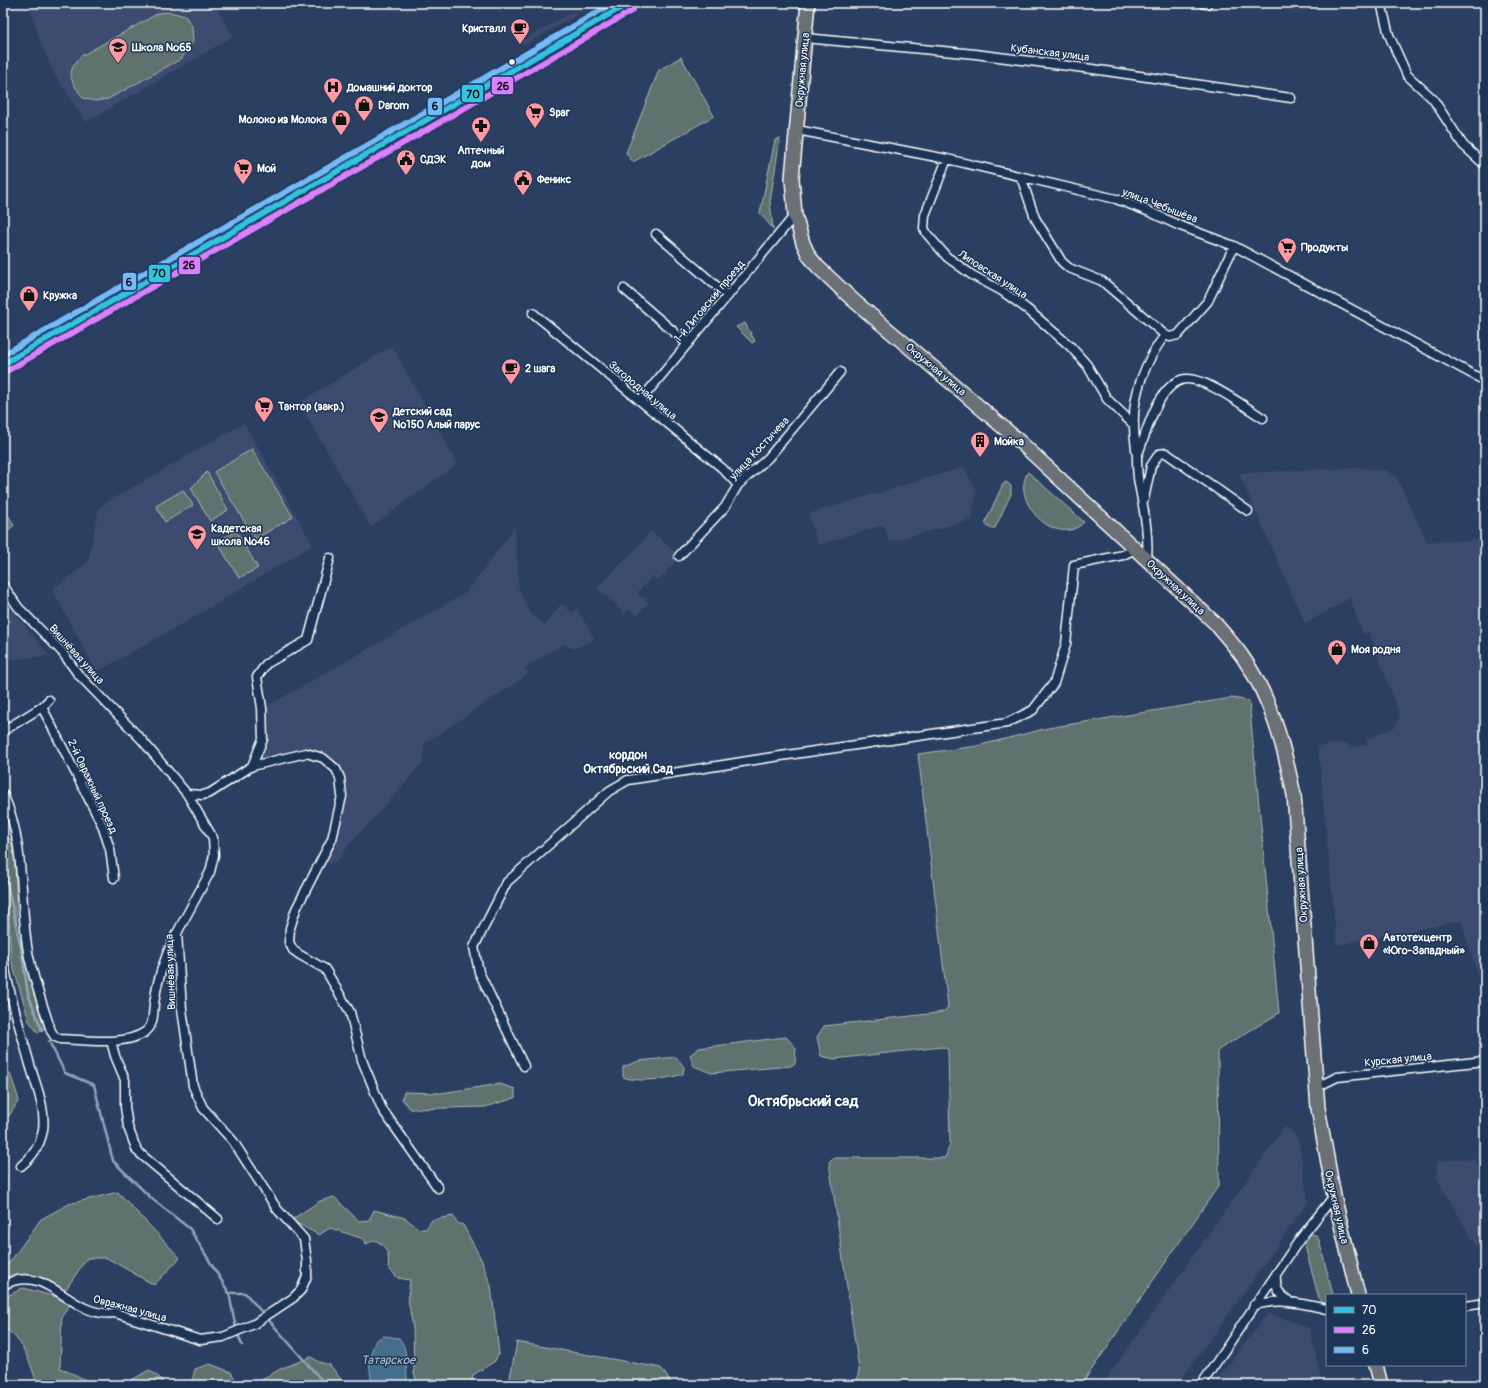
<svg xmlns="http://www.w3.org/2000/svg" width="1488" height="1388" viewBox="0 0 1488 1388" font-family="Pangolin,sans-serif">
<style>
.built{fill:#3c4b6f}
.green{fill:#5e726d;stroke:#aeb8b6}
.water{fill:#446d8c;stroke:#8fa7ba}
.lines{fill:none;stroke-linecap:round;stroke-linejoin:round}
.stream{stroke:#8fa7ba;stroke-width:2.5}
.street-casing{stroke:#fff;stroke-width:11}
.secondary-casing{stroke:#fff;stroke-width:15}
.primary-casing{stroke:#fff;stroke-width:16}
.street{stroke:#1d3557;stroke-width:8}
.secondary{stroke:#1d3557;stroke-width:12}
.primary{stroke:#6a7074;stroke-width:13}
.bus-1-casing{stroke:#1d3557;stroke-width:9}
.bus-2-casing{stroke:#1d3557;stroke-width:9}
.bus-3-casing{stroke:#1d3557;stroke-width:9}
.bus-1{stroke:#33c2e2;stroke-width:6}
.bus-2{stroke:#d880ff;stroke-width:6}
.bus-3{stroke:#73baf8;stroke-width:6}
.bus-dot{fill:#fff;stroke:#1d3557;stroke-width:1.5}
.labels{text-anchor:middle;stroke-width:3;stroke-linejoin:round;paint-order:stroke}
.poi-label{font-size:11px;font-weight:bold;fill:#fff;stroke:#1d3557;text-anchor:start}
.street-label{font-size:11px;fill:#fff;stroke:#1d3557}
.neighbourhood-label{font-size:12px;font-weight:bold;fill:#fff;stroke:#1d3557}
.water-label{font-size:12px;font-style:italic;fill:#b4c5d1;stroke:#1d3557}
.district-label{font-size:15px;font-weight:bold;fill:#fff;stroke:#1d3557}
.line-badge{stroke:#1d3557;stroke-width:1.5}
.pale-badge-label{font-size:11px;text-anchor:middle;font-weight:bold;fill:#111}
</style>
<rect width="100%" height="100%" fill="#2b3f62"/>
<filter id="ink" filterUnits="userSpaceOnUse"><feTurbulence type="fractalNoise" baseFrequency=".025" numOctaves="2"/><feDisplacementMap in="SourceGraphic" scale="8" xChannelSelector="R" yChannelSelector="G"/><feConvolveMatrix kernelMatrix="1 2 1 2 8 2 1 2 1" color-interpolation-filters="sRGB"/></filter>
<g filter="url(#ink)">
<path class="built" d="M 29,3 L 213,3 L 234,36 L 86,122 L 55,75 L 40,42 Z
M 574,11 L 576,15 L 524,45 L 522,41 Z
M 392,346 L 457,464 L 371,527 L 299,403 Z
M 244,423 L 313,545 L 196,616 L 97,672 L 52,590 L 88,562 L 99,507 Z
M 964,467 L 977,492 L 970,520 L 889,542 L 884,525 L 818,545 L 808,514 Z
M 1357,468 L 1387,471 L 1397,478 L 1427,542 L 1485,540 L 1485,999 L 1461,921 L 1337,945 L 1318,746 L 1348,743 L 1349,748 L 1368,744 L 1367,739 L 1395,727 L 1400,716 L 1369,632 L 1363,634 L 1350,598 L 1305,624 L 1239,473 Z
M 515,527 L 519,589 L 530,613 L 545,625 L 561,604 L 573,613 L 576,608 L 595,639 L 574,649 L 563,644 L 525,668 L 529,674 L 425,743 L 423,762 L 402,787 L 349,845 L 339,859 L 331,864 L 325,862 L 336,839 L 345,798 L 344,778 L 306,750 L 257,760 L 266,707 L 466,593 Z
M 650,530 L 676,553 L 672,557 L 676,561 L 658,581 L 653,576 L 637,593 L 649,603 L 637,616 L 630,609 L 625,613 L 597,588 L 641,543 Z
M 3,597 L 10,608 L 50,656 L 3,660 Z
M 1285,1126 L 1291,1130 L 1299,1142 L 1308,1202 L 1229,1314 L 1177,1385 L 1102,1385 Z
M 1473,1158 L 1485,1178 L 1485,1252 L 1480,1252 L 1437,1179 L 1436,1161 Z
M 1268,1313 L 1310,1328 L 1322,1385 L 1213,1385 Z"/>
<path class="green" d="M 170,12 L 185,16 L 192,26 L 193,41 L 187,51 L 181,59 L 108,99 L 95,101 L 83,98 C 70,79 65,74 81,56 L 159,13 Z
M 681,57 L 714,116 L 633,162 L 626,153 L 659,70 Z
M 780,138 L 770,202 L 773,229 L 760,213 L 775,140 Z
M 745,323 L 755,341 L 752,343 L 736,327 Z
M 252,449 L 293,517 L 255,539 L 214,472 Z
M 207,472 L 228,510 L 210,521 L 191,488 Z
M 1028,472 L 1084,522 C 1058,550 1009,502 1028,472 Z
M 1006,482 L 1011,486 L 1011,494 L 995,528 L 989,528 L 985,523 L 1003,484 Z
M 183,490 L 193,505 L 165,522 L 156,506 Z
M 3,507 L 14,525 L 3,535 Z
M 236,531 L 258,568 L 239,578 L 217,542 Z
M 1232,698 L 1249,701 L 1279,1013 L 1218,1050 L 1219,1185 L 1081,1385 L 856,1385 L 859,1370 L 829,1162 L 833,1158 L 945,1158 L 950,1145 L 948,1049 L 942,1047 L 834,1059 L 821,1056 L 817,1037 L 824,1026 L 937,1013 L 945,1011 L 948,1006 L 918,754 L 977,746 L 1048,728 Z
M 3,838 L 11,839 C 20,875 12,913 21,948 C 28,975 41,1000 46,1027 L 38,1033 L 29,1021 L 11,959 L 9,916 L 3,897 Z
M 786,1037 L 796,1048 L 795,1063 L 791,1066 L 711,1073 L 694,1066 L 690,1055 L 699,1048 Z
M 676,1057 L 684,1067 L 683,1074 C 668,1079 638,1083 623,1077 L 623,1067 L 639,1061 Z
M 3,1072 L 10,1073 L 19,1100 L 9,1116 L 3,1117 Z
M 500,1084 L 515,1089 L 515,1098 L 485,1107 L 410,1109 L 402,1099 L 404,1092 L 441,1093 Z
M 118,1192 L 180,1258 L 154,1285 L 107,1258 L 87,1258 L 64,1292 L 33,1277 L 7,1276 L 3,1271 L 3,1266 L 10,1262 L 41,1219 L 69,1204 Z
M 334,1197 L 359,1221 L 369,1220 L 374,1210 L 405,1218 L 419,1229 L 426,1229 L 432,1220 L 453,1216 L 457,1223 L 463,1225 L 481,1259 L 491,1286 L 499,1353 L 495,1361 L 473,1375 L 472,1380 L 479,1385 L 418,1385 L 414,1373 L 413,1328 L 408,1299 L 410,1280 L 398,1278 L 388,1268 C 390,1255 387,1246 375,1240 L 366,1244 L 364,1239 L 330,1228 L 319,1235 L 291,1220 L 320,1201 Z
M 1310,1234 L 1316,1235 L 1319,1240 L 1333,1295 L 1327,1295 L 1327,1303 L 1322,1303 L 1319,1299 L 1304,1242 L 1306,1237 Z
M 23,1288 L 57,1297 L 70,1305 L 62,1316 L 60,1368 L 97,1385 L 38,1385 C 30,1365 24,1338 3,1328 L 3,1298 Z
M 517,1342 L 661,1368 L 673,1385 L 553,1385 L 509,1382 Z
M 311,1357 L 319,1362 L 330,1365 L 345,1385 L 253,1385 L 280,1369 Z
M 210,1364 L 231,1372 L 238,1385 L 191,1385 L 195,1369 Z
M 149,1370 L 161,1379 L 164,1385 L 123,1385 Z"/>
<path class="water" d="M 384,1336 L 399,1338 C 409,1349 406,1371 407,1385 L 372,1385 L 369,1361 L 373,1347 L 376,1340 Z"/>
<g class="lines">
<path class="stream" d="M 3,864 L 21,948 L 28,994 L 42,1030
M 49,1041 L 65,1073 L 94,1085 L 113,1161 L 151,1198 L 190,1229 L 229,1293 L 245,1293 L 326,1385
M 229,1293 L 236,1329 L 242,1345"/>
<defs>
<path id="street" d="M 1202,3 L 1207,4
M 1381,3 L 1389,35 L 1407,75 L 1433,99 L 1463,145 L 1485,165
M 805,38 L 975,54 L 1092,69 L 1291,98
M 797,130 L 947,159 L 1116,199 L 1150,212 L 1178,225 L 1234,246 L 1485,381
M 947,159 L 925,215 L 924,228 L 927,234 L 947,257 L 972,275 L 1002,291 L 1027,309 L 1070,346 L 1087,365 L 1107,399 L 1134,425
M 1021,177 L 1035,218 L 1062,262 L 1069,268 L 1102,281 L 1165,335 L 1170,337 L 1178,335 L 1208,301 L 1234,246
M 656,234 L 728,296
M 624,289 L 688,344
M 533,313 L 722,468 L 738,485
M 640,401 L 795,215
M 1137,456 C 1144,440 1148,423 1156,407 C 1161,397 1169,384 1181,380 C 1200,373 1245,407 1263,418
M 1144,499 L 1151,466 L 1159,454 L 1166,453 L 1248,511
M 679,556 L 725,507 L 738,485 L 768,458 L 840,372
M 1147,560 C 1149,533 1144,511 1139,484 C 1137,475 1137,466 1137,457 C 1136,447 1134,436 1134,426 C 1132,394 1146,360 1165,335
M 3,585 L 18,607 L 62,652 L 78,674 L 142,740 L 187,794 L 213,838 L 214,855 L 210,872 L 177,933 L 182,1009 L 193,1086 L 203,1108 L 233,1141 L 277,1209 L 304,1239 L 307,1261 L 307,1276 L 301,1290 L 293,1298 L 254,1324 L 223,1337 L 200,1340 L 115,1313 C 69,1319 49,1261 3,1285
M 42,707 L 102,825 L 110,849 L 114,878
M 3,731 L 42,707 L 49,700
M 252,766 L 263,739 L 262,708 L 257,677 L 266,664 L 308,640 L 330,558
M 3,794 C 26,843 19,900 28,952 C 33,979 43,1005 51,1031 L 55,1037 L 60,1039 C 84,1040 126,1046 145,1032 C 154,1026 153,1013 154,1004 C 157,978 165,956 176,934
M 187,794 L 203,795 L 210,793 L 252,766 L 306,753 L 323,758 L 336,769 L 340,778 L 342,796 L 332,839 L 296,909 L 290,928 L 289,942 L 293,950 L 300,955 L 325,969 L 350,1012 L 362,1060 L 382,1109 L 438,1188
M 3,957 C 8,990 20,1029 29,1061 C 35,1084 46,1106 43,1130 C 40,1146 33,1156 21,1166
M 111,1041 L 115,1056 L 125,1080 L 125,1107 L 128,1127 L 137,1151 L 218,1219
M 524,1066 L 479,972 L 474,947 L 507,882 L 609,791 L 628,780 L 767,758 L 1007,723 L 1033,710 L 1054,683 L 1066,644 L 1074,565 L 1123,555 L 1135,549
M 1315,1088 L 1337,1077 L 1485,1061
M 1276,1274 C 1275,1288 1278,1293 1288,1300
M 1254,1305 C 1282,1298 1300,1303 1327,1309
M 1465,1306 L 1479,1304
M 1201,1385 L 1300,1239 L 1334,1196"/>
<path id="secondary" d="M 3,364 L 188,256 L 439,115 L 629,3"/>
<path id="primary" d="M 808,3 L 792,178 L 795,215 L 803,243 L 809,256 L 818,267 L 853,300 L 961,391 L 1020,442 L 1215,623 C 1224,634 1234,645 1242,656 C 1271,697 1284,746 1294,795 L 1318,1108 L 1334,1196 L 1358,1295
M 1376,1365 L 1381,1385"/>
</defs>
<use href="#street" class="street-casing"/>
<use href="#secondary" class="secondary-casing"/>
<use href="#primary" class="primary-casing"/>
<use href="#street" class="street"/>
<use href="#secondary" class="secondary"/>
<use href="#primary" class="primary"/>
<defs>
<path id="bus-1" d="M 3,364 C 211,243 421,125 629,3"/>
<path id="bus-2" d="M 7,371 C 215,249 426,132 633,10"/>
<path id="bus-3" d="M 3,355 C 206,236 411,122 613,3"/>
</defs>
<use href="#bus-1" class="bus-1-casing"/>
<use href="#bus-2" class="bus-2-casing"/>
<use href="#bus-3" class="bus-3-casing"/>
<use href="#bus-1" class="bus-1"/>
<use href="#bus-2" class="bus-2"/>
<use href="#bus-3" class="bus-3"/>
</g>
</g>
<defs>
<symbol id="cafe-pin" viewBox="-11 -11 22 30"><path d="M0 17L-7.5 6A9.5 9.5 0 1 1 7.5 6Z" fill="#ff9aa2" stroke="#1d3557"/><path d="M-5.5-4.5H6V0H3Q3 3.5 0 3.5H-2.5Q-5.5 3.5-5.5 0ZM3-3.2v2h1.7v-2ZM-6 4.5H4V6H-6Z" fill="#111"/></symbol>
<symbol id="school-pin" viewBox="-11 -11 22 30"><path d="M0 17L-7.5 6A9.5 9.5 0 1 1 7.5 6Z" fill="#ff9aa2" stroke="#1d3557"/><path d="M0-5L7-2L0 1L-7-2ZM-4 1L0 2.5L4 1V4Q0 6-4 4Z" fill="#111"/></symbol>
<symbol id="hospital-pin" viewBox="-11 -11 22 30"><path d="M0 17L-7.5 6A9.5 9.5 0 1 1 7.5 6Z" fill="#ff9aa2" stroke="#1d3557"/><path d="M-5-5h3v3.5h4V-5h3V5h-3V1.5h-4V5h-3Z" fill="#111"/></symbol>
<symbol id="shop-pin" viewBox="-11 -11 22 30"><path d="M0 17L-7.5 6A9.5 9.5 0 1 1 7.5 6Z" fill="#ff9aa2" stroke="#1d3557"/><path d="M-5-2.5h2.3a2.7 3.5 0 0 1 5.4 0H5L5.5 6h-11ZM-1.5-2.5h3a1.5 2.3 0 0 0-3 0Z" fill="#111"/></symbol>
<symbol id="supermarket-pin" viewBox="-11 -11 22 30"><path d="M0 17L-7.5 6A9.5 9.5 0 1 1 7.5 6Z" fill="#ff9aa2" stroke="#1d3557"/><path d="M-6-5.5h2.5l.6 2H6L4.5 2H-2.5L-4.4-4H-6ZM-1.5 3.2a1.3 1.3 0 1 0 .1 0ZM3 3.2a1.3 1.3 0 1 0 .1 0Z" fill="#111"/></symbol>
<symbol id="pharmacy-pin" viewBox="-11 -11 22 30"><path d="M0 17L-7.5 6A9.5 9.5 0 1 1 7.5 6Z" fill="#ff9aa2" stroke="#1d3557"/><path d="M-2-6h4v4h4v4h-4v4h-4v-4h-4v-4h4Z" fill="#111"/></symbol>
<symbol id="civic-pin" viewBox="-11 -11 22 30"><path d="M0 17L-7.5 6A9.5 9.5 0 1 1 7.5 6Z" fill="#ff9aa2" stroke="#1d3557"/><path d="M-.6-6.5H3V-4.5H.6V-3L4-1V1h2V6H-6V1h2V-1L-.6-3ZM-1.2 2.5V6h2.4V2.5Z" fill="#111"/></symbol>
<symbol id="building-pin" viewBox="-11 -11 22 30"><path d="M0 17L-7.5 6A9.5 9.5 0 1 1 7.5 6Z" fill="#ff9aa2" stroke="#1d3557"/><path d="M-4-6H4V6H1V3H-1V6H-4ZM-2.5-4.3h1.7v1.8h-1.7ZM.8-4.3h1.7v1.8H.8ZM-2.5-1h1.7V.8h-1.7ZM.8-1h1.7V.8H.8Z" fill="#111"/></symbol>
</defs>
<g fill-rule="evenodd">
<use href="#cafe-pin" x="509" y="17" width="22" height="30"/>
<use href="#school-pin" x="107" y="36" width="22" height="30"/>
<use href="#hospital-pin" x="322" y="76" width="22" height="30"/>
<use href="#shop-pin" x="353" y="94" width="22" height="30"/>
<use href="#supermarket-pin" x="524" y="101" width="22" height="30"/>
<use href="#shop-pin" x="330" y="108" width="22" height="30"/>
<use href="#pharmacy-pin" x="470" y="115" width="22" height="30"/>
<use href="#civic-pin" x="395" y="148" width="22" height="30"/>
<use href="#supermarket-pin" x="232" y="157" width="22" height="30"/>
<use href="#civic-pin" x="512" y="168" width="22" height="30"/>
<use href="#supermarket-pin" x="1276" y="236" width="22" height="30"/>
<use href="#shop-pin" x="18" y="284" width="22" height="30"/>
<use href="#cafe-pin" x="500" y="357" width="22" height="30"/>
<use href="#supermarket-pin" x="253" y="395" width="22" height="30"/>
<use href="#school-pin" x="368" y="406" width="22" height="30"/>
<use href="#building-pin" x="969" y="430" width="22" height="30"/>
<use href="#school-pin" x="186" y="523" width="22" height="30"/>
<use href="#shop-pin" x="1326" y="638" width="22" height="30"/>
<use href="#shop-pin" x="1358" y="932" width="22" height="30"/>
</g>
<circle class="bus-dot" cx="512" cy="62" r="3.5"/>
<g class="labels">
<g class="poi-label">
<text x="506" y="32" text-anchor="end">Кристалл</text>
<text x="132" y="51">Школа №65</text>
<text x="347" y="91">Домашний доктор</text>
<text x="378" y="109">Darom</text>
<text x="549" y="116">Spar</text>
<text x="327" y="123" text-anchor="end">Молоко из Молока</text>
<text x="481" y="154" text-anchor="middle">Аптечный<tspan x="481" dy="13">дом</tspan></text>
<text x="420" y="163">СДЭК</text>
<text x="257" y="172">Мой</text>
<text x="537" y="183">Феникс</text>
<text x="1301" y="251">Продукты</text>
<text x="43" y="299">Кружка</text>
<text x="525" y="372">2 шага</text>
<text x="278" y="410">Тантор (закр.)</text>
<text x="393" y="415">Детский сад<tspan x="393" dy="13">№150 Алый парус</tspan></text>
<text x="994" y="445">Мойка</text>
<text x="211" y="532">Кадетская<tspan x="211" dy="13">школа №46</tspan></text>
<text x="1351" y="653">Моя родня</text>
<text x="1383" y="941">Автотехцентр<tspan x="1383" dy="13">«Юго-Западный»</tspan></text>
</g>
<g class="street-label">
<text transform="translate(1050 52) rotate(7)" y="4">Кубанская улица</text>
<text transform="translate(802 70) rotate(-85)" y="4">Окружная улица</text>
<text transform="translate(1160 205) rotate(21)" y="4">улица Чебышёва</text>
<text transform="translate(993 274) rotate(33)" y="4">Липовская улица</text>
<text transform="translate(709 301) rotate(-50)" y="4">1-й Литовский проезд</text>
<text transform="translate(936 369) rotate(40)" y="4">Окружная улица</text>
<text transform="translate(643 390) rotate(40)" y="4">Загородная улица</text>
<text transform="translate(759 448) rotate(-47)" y="4">улица Костычева</text>
<text transform="translate(1176 587) rotate(43)" y="4">Окружная улица</text>
<text transform="translate(77 654) rotate(48)" y="4">Вишнёвая улица</text>
<text transform="translate(93 786) rotate(65)" y="4">2-й Овражный проезд</text>
<text transform="translate(1301 885) rotate(-94)" y="4">Окружная улица</text>
<text transform="translate(170 972) rotate(-92)" y="4">Вишнёвая улица</text>
<text transform="translate(1398 1059) rotate(-6)" y="4">Курская улица</text>
<text transform="translate(1337 1207) rotate(77)" y="4">Окружная улица</text>
<text transform="translate(130 1308) rotate(15)" y="4">Овражная улица</text>
</g>
<g class="neighbourhood-label">
<text x="628" y="759">кордон<tspan x="628" dy="14">Октябрьский Сад</tspan></text>
</g>
<g class="water-label">
<text x="388" y="1364">Татарское</text>
</g>
<g class="district-label">
<text x="803" y="1106">Октябрьский сад</text>
</g>
</g>
<g class="line-badge">
<rect x="491" y="76" width="23" height="19" rx="4" fill="#d880ff"/>
<rect x="461" y="84" width="23" height="19" rx="4" fill="#33c2e2"/>
<rect x="427" y="97" width="16" height="19" rx="4" fill="#73baf8"/>
<rect x="178" y="256" width="23" height="19" rx="4" fill="#d880ff"/>
<rect x="148" y="264" width="23" height="19" rx="4" fill="#33c2e2"/>
<rect x="122" y="272" width="15" height="19" rx="4" fill="#73baf8"/>
</g>
<g class="pale-badge-label">
<text x="503" y="90">26</text>
<text x="473" y="98">70</text>
<text x="435" y="110">6</text>
<text x="189" y="269">26</text>
<text x="159" y="277">70</text>
<text x="129" y="286">6</text>
</g>
<rect width="1488" height="1388" fill="none" stroke="#1d3557" stroke-width="16"/>
<rect x="8" y="8" width="1472" height="1372" fill="none" stroke="#fff" stroke-width="1.5" filter="url(#ink)"/>
<rect x="1326" y="1294" width="140" height="72" fill="#1d3557" stroke="#77869a"/>
<rect x="1334" y="1307" width="20" height="6" fill="#33c2e2" stroke="#77869a"/>
<text x="1362" y="1314" font-size="12" fill="#ffffff">70</text>
<rect x="1334" y="1327" width="20" height="6" fill="#d880ff" stroke="#77869a"/>
<text x="1362" y="1334" font-size="12" fill="#ffffff">26</text>
<rect x="1334" y="1347" width="20" height="6" fill="#73baf8" stroke="#77869a"/>
<text x="1362" y="1354" font-size="12" fill="#ffffff">6</text>
</svg>
